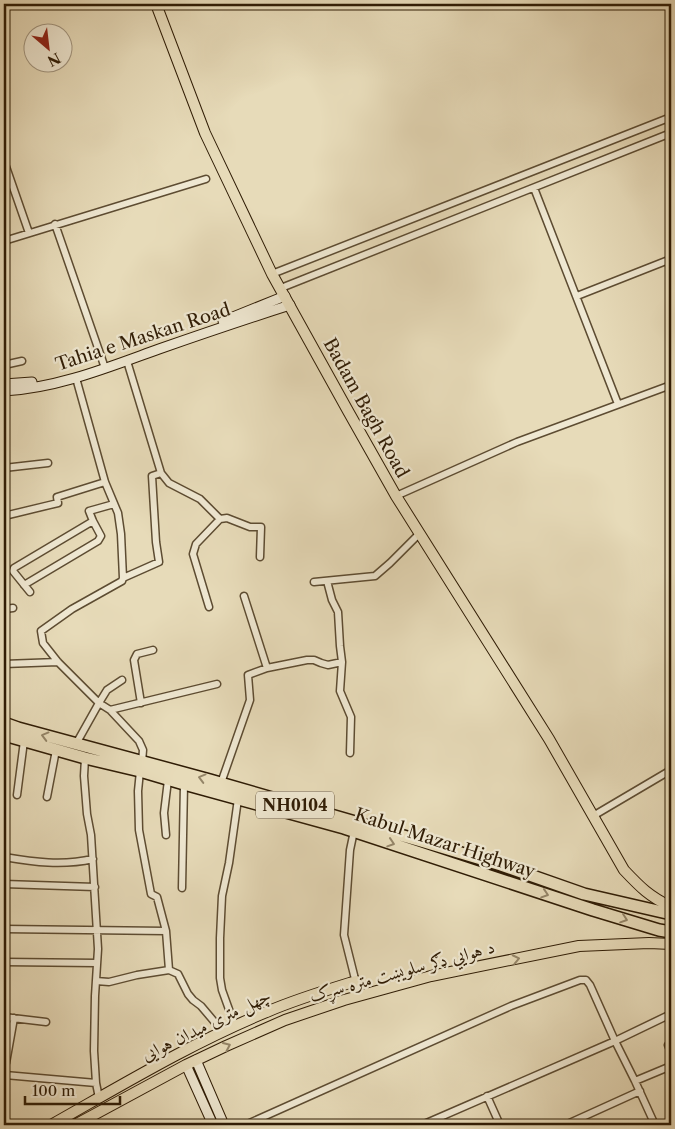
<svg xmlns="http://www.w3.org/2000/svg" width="675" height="1129" viewBox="0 0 675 1129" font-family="'Libre Caslon Text',Amiri,serif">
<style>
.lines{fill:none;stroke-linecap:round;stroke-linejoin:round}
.street-casing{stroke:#5d4c32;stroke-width:9}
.secondary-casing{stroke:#2f1c05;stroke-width:11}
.primary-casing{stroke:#2f1c05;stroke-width:12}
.highway-casing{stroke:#2f1c05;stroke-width:14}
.street{stroke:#efe8d2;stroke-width:6}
.secondary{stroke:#efe8d2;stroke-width:9}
.primary{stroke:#e7dbb9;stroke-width:10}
.highway{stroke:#e7dbb9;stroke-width:11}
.oneway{stroke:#948568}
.labels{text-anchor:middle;stroke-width:4.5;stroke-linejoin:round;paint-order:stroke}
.shield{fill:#efe8d2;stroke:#695942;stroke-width:1}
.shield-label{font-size:16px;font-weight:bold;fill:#2f1c05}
.street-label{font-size:18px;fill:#2f1c05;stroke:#efe8d2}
</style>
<rect width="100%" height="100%" fill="#e7dbb9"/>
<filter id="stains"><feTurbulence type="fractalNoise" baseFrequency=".004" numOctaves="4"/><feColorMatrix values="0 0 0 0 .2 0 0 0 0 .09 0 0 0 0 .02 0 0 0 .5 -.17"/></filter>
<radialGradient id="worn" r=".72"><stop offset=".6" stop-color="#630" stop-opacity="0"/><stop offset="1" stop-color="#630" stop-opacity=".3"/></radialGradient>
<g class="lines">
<defs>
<path id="street" d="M 4,161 L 29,233
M 534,188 L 618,404
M 55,224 L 105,368
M 4,241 L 206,179
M 272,274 L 671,117
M 281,288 L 671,133
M 577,296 L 671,259
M 127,361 L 161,473 L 169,483 L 200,499 L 220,519
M 4,365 L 22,361
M 76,378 L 105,482 L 118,513 L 121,534 L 123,578
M 4,468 L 48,463
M 396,496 L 517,442 L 671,385
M 4,516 L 58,503 L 57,497 L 105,482
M 327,581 L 332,600 L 338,612 L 340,646 L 342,662 L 340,691 L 351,717 L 350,753
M 314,582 L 375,576 L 390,563 L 420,533
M 24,585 L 98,541 L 101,536 L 93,521 L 89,511 L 114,504
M 30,592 L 13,571 L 14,568 L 93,521
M 244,596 L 267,668
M 209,607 L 193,554 L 196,544 L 220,519 L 227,518 L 250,527 L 261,527 L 260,557
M 4,609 L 13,608
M 4,664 L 58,662
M 141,703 L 134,660 L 137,654 L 153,650
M 110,710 L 217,684
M 76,744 L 99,703 L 107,690 L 122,680
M 85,758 L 84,776 L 87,814 L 91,835 L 98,949 L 95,996 L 94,1051 L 96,1083 L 99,1098
M 142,762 L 143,750 L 139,741 L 110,710 L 99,703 L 58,662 L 43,643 L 41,631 L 72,609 L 122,581 L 123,578 L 159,562 L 156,542 L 152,476 L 161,473
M 140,771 L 138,791 L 139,830 L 151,894 L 157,897 L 166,931 L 169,970 L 178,974 L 188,994 L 193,1000 L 201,1006 L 223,1032
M 221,783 L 250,700 L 248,675 L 267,668 L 307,660 L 314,660 L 321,663 L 328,665 L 342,662
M 17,795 L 24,741
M 47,797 L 56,750
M 593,816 L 671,770
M 354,831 L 350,850 L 344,935 L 359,995
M 166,835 L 164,813 L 168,780
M 4,857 C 34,862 62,866 93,859
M 4,884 L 95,887
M 182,888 L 184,784
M 4,929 L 166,931
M 4,962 L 97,963
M 96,981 L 109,982 L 137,975 L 169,970
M 4,1017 L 46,1022
M 235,1026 L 222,990 L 220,978 L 220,938 L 222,896 L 229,863 L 238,799
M 668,1045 L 671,1053
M 4,1065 L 6,1063 L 14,1018
M 4,1074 L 5,1075 L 96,1083
M 635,1081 L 671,1066
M 487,1096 L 500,1125
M 245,1125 L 511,1006 L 580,980 L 586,980 L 590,985 L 615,1041 L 635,1081 L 655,1125
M 422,1125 L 615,1041 L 671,1014
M 565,1125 L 640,1091"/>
<path id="secondary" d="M 223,321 L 285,296
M 4,384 L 32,382
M 4,391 C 58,388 109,367 159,349 C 202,334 246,319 290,305
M 196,1060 L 224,1125
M 186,1065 L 213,1125"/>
<path id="primary" d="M 156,4 L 205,133 L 272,274 L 348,411 L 396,496 L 549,739 L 624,870 C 641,888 649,896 671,907
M 51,1125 C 122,1085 193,1042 269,1011 C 297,999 327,990 356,981
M 75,1125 L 186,1065 L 226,1046 L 285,1020 L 344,1000 L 431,976 L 579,946 L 649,943 L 671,944"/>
<path id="highway" d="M 4,723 L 18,728 L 210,780 L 421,841 L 501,865 L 584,894 L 671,914
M 4,735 L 85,758 L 140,771 L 184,784 L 344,828 L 593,910 L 659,930 L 671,932"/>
</defs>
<use href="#street" class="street-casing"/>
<use href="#secondary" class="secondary-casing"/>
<use href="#primary" class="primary-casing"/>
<use href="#highway" class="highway-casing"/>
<use href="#street" class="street"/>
<use href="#secondary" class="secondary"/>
<use href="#primary" class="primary"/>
<use href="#highway" class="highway"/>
</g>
<defs><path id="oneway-chevron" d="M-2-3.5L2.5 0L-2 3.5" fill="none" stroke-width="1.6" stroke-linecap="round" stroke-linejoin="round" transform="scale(1.25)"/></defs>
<g class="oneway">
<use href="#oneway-chevron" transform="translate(45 736) rotate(-165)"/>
<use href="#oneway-chevron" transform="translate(202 778) rotate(-165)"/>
<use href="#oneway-chevron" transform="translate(391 843) rotate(18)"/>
<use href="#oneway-chevron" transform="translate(545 894) rotate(18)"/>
<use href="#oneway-chevron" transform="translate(624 919) rotate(19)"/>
<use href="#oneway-chevron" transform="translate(516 959) rotate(-12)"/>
<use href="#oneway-chevron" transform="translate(227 1046) rotate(-25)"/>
</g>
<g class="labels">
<rect class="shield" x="256" y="791.5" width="78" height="27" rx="4"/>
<g class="shield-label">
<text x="295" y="811">NH0104</text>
</g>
<g class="street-label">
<text transform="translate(143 337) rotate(-18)" y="6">Tahia e Maskan Road</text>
<text transform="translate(366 408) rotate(61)" y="6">Badam Bagh Road</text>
<text transform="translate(445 843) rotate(18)" y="6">Kabul Mazar Highway</text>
<text transform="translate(402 971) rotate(-15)" y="6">د هوايي ډګر سلویښت متره سړک</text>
<text transform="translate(206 1025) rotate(-26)" y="6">چهل متری میدان هوایی</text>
</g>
</g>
<rect width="675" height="1129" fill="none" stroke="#e7dbb9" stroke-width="20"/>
<rect x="5" y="5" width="665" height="1119" fill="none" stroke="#2f1c05" stroke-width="2.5"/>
<rect x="10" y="10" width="655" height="1109" fill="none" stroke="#2f1c05"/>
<g transform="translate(48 48) rotate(152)"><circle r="24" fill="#efe8d2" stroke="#a29680"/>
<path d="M0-4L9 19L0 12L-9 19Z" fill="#8f2418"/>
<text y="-8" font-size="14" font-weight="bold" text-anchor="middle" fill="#2f1c05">N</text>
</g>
<path d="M25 1096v8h95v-8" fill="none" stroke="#2f1c05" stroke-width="2.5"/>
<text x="32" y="1096" font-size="15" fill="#2f1c05" stroke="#efe8d2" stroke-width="4" paint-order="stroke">100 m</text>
<rect width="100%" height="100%" filter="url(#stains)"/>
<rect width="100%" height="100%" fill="url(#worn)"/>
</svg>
